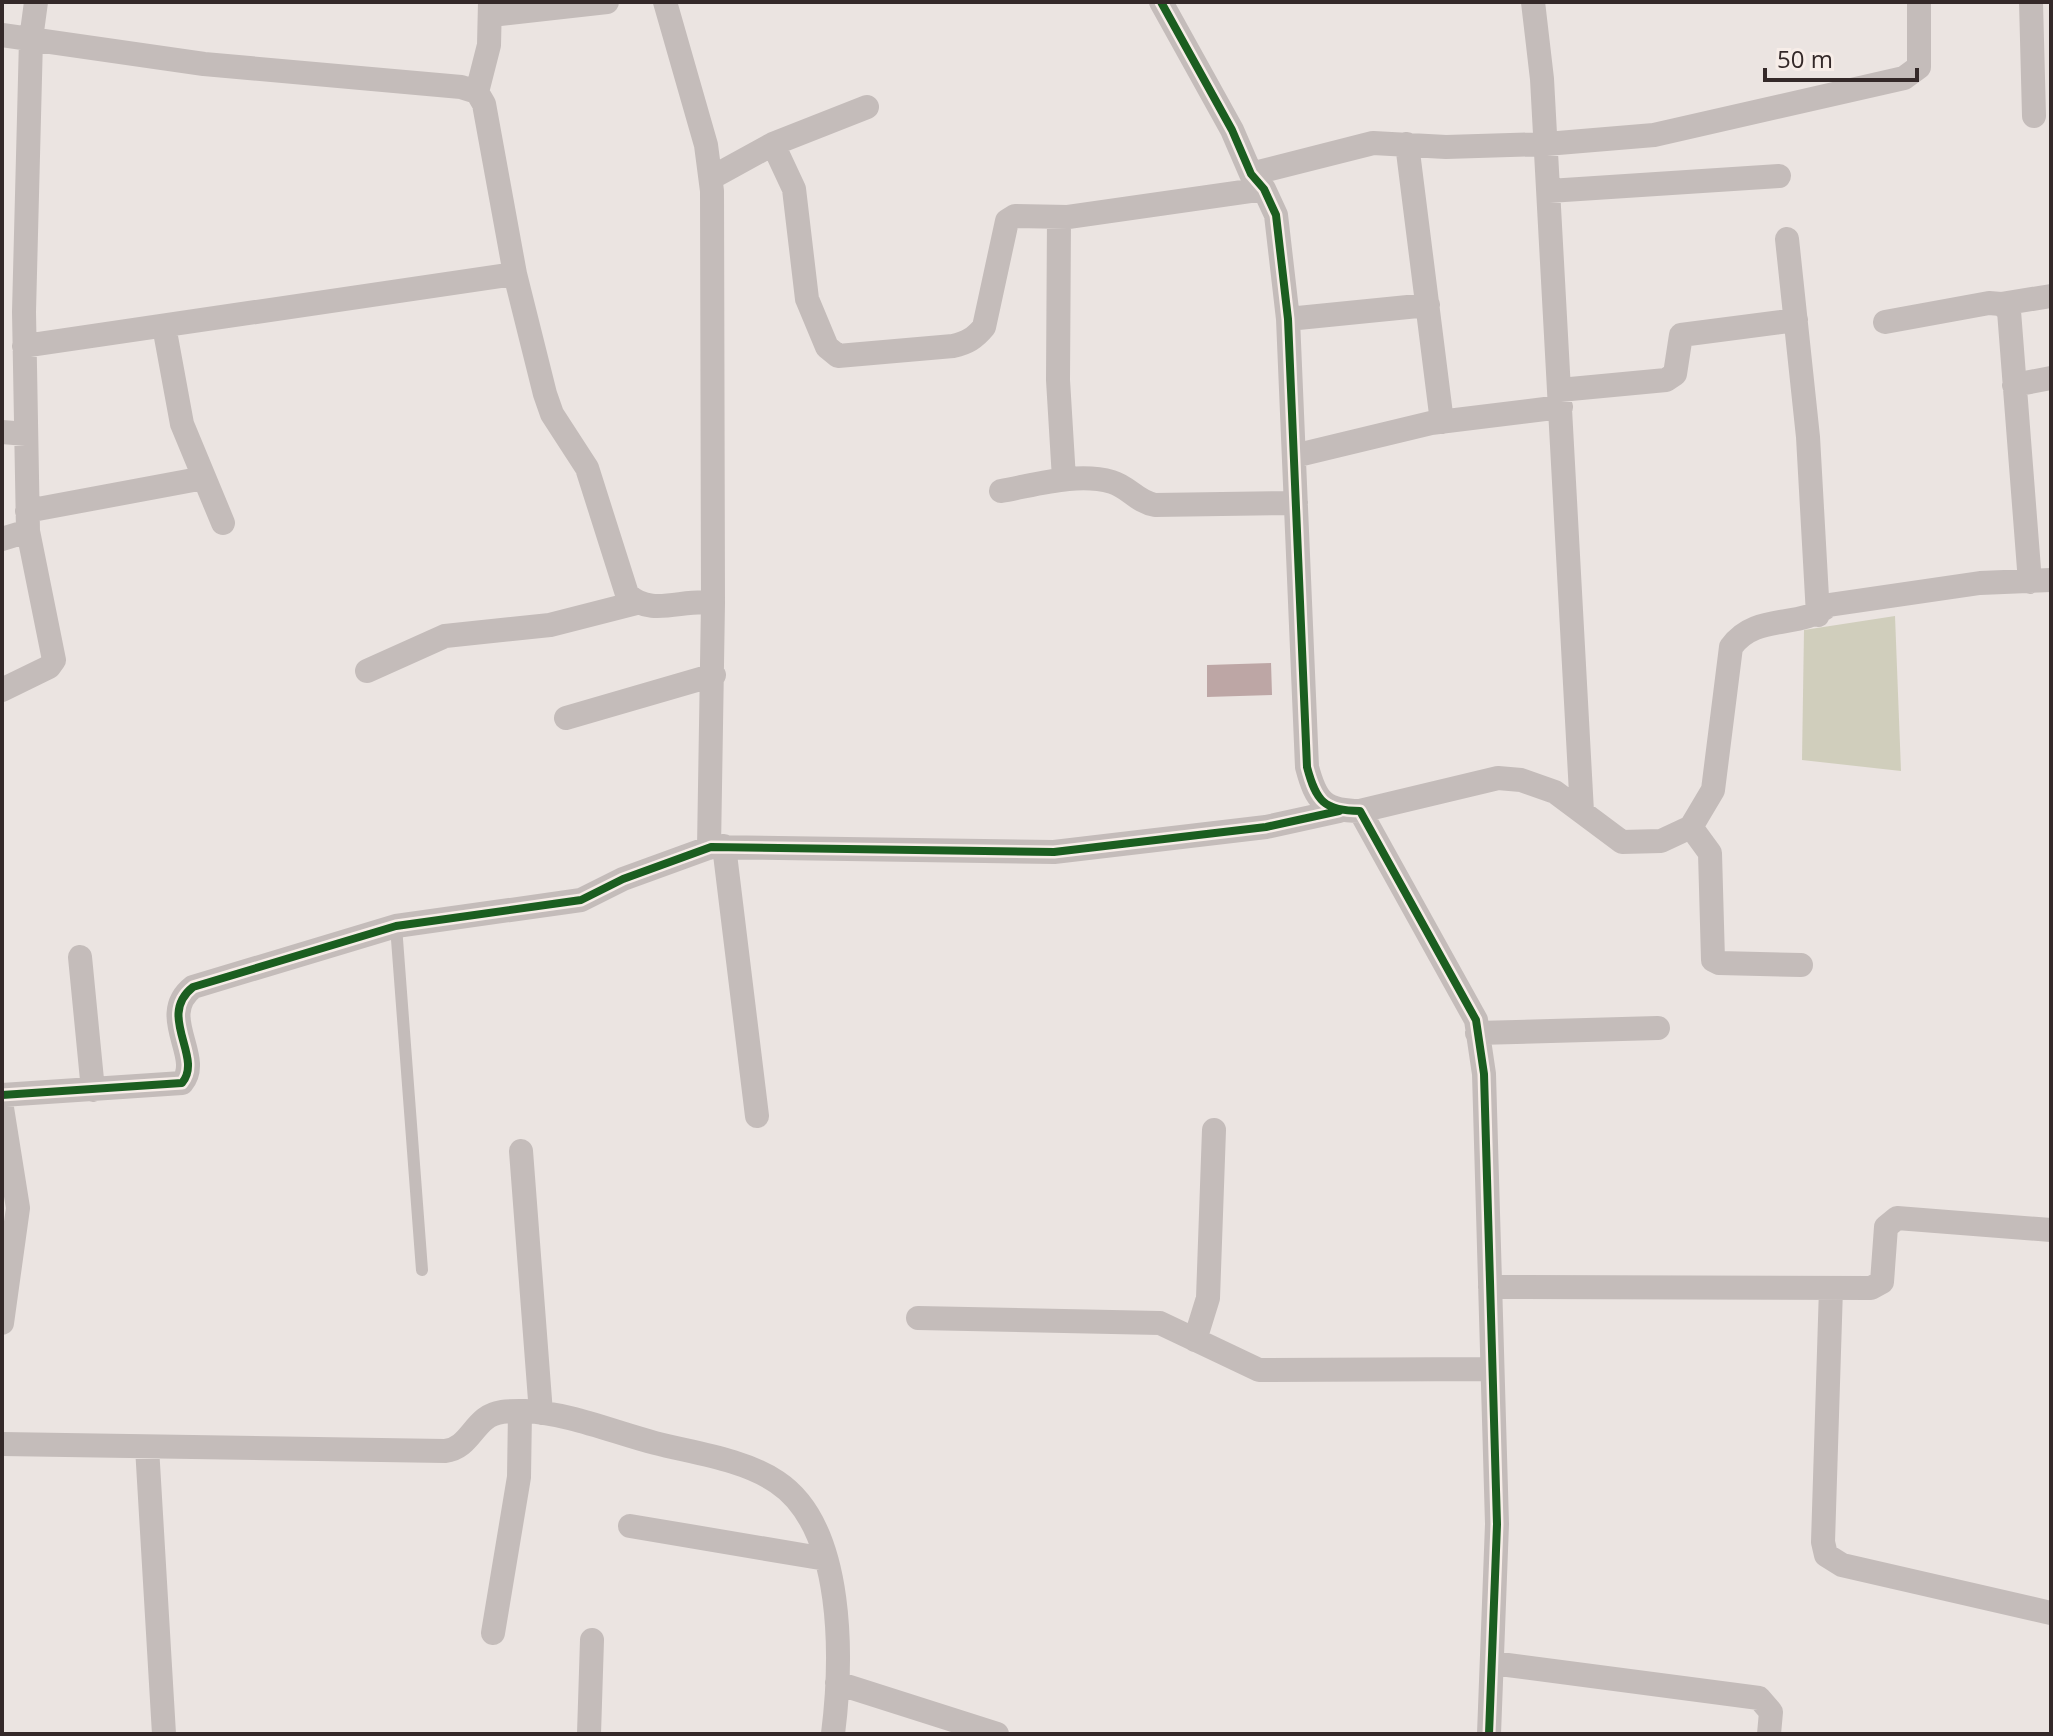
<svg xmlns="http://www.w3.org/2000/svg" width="2053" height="1736" viewBox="0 0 2053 1736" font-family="'Open Sans',sans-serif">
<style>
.green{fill:#d0cebc}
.building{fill:#bda6a5}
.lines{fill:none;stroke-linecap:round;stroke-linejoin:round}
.lane{stroke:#c4bcba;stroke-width:12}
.street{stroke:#c4bcba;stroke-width:24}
.cycleway-casing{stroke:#f7ede8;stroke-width:13}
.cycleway{stroke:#1b5e20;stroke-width:8}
</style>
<rect width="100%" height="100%" fill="#ebe4e1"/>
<path class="green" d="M 1895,616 L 1901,771 L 1802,760 L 1804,630 Z"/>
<path class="building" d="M 1271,663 L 1272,695 L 1207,697 L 1207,665 Z"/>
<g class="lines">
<path class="lane" d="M 396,926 L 422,1270"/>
<path class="street" d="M 665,2 L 706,145 L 712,191 L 713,603
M 1161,2 L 1232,130 L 1251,174 L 1264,189 L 1276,215 L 1288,319 L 1307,767 C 1316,801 1324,811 1360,811 L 1476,1020 L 1484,1074 L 1497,1524 L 1489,1734
M 1533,2 L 1542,79 L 1582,812
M 2031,2 L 2034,116
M 491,15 L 607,2
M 2,35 L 204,64 L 461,87 L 477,92 L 484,104 L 515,274 L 545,394 L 552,414 L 587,468 L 627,594 C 651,618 683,598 713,603 L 709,848
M 477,92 L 489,45 L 490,2
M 773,144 L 794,189 L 807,299 L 827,347 L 838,356 L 953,346 C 967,343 975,338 984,327 L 1007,221 L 1015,216 L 1068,217 L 1264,189
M 1407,144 L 1442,422
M 1251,174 L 1373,143 L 1446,147 L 1546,144 L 1654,135 L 1904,78 L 1919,67 L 1919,2
M 711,178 L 773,144 L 867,107
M 1549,191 L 1779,176
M 1059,218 L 1058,380 L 1064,479
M 1787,239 L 1808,437 L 1818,615
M 2001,304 L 2051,296
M 1288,319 L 1428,305
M 1885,322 L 1989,303 L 2001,304 L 2009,311 L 2030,582
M 164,326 L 182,424 L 223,523
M 24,346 L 515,274
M 2014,385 L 2051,378
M 1560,390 L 1666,380 L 1675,374 L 1681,335 L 1796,320
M 2,432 L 26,434
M 1294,456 L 1431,423 L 1561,407
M 1001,491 C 1036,485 1077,472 1112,482 C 1129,487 1137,502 1155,505 L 1296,503
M 27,511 L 204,478
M 2,539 L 28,531
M 367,671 L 445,636 L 550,625 L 636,603
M 2,690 L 49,667 L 54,660 L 28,531 L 24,312 L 31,39 L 36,2
M 566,718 L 714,675
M 1360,811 L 1498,778 L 1521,780 L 1555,792 L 1622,842 L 1661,841 L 1691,827 L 1713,790 L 1731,647 C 1756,612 1800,630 1829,605 L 1980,583 L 2051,580
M 1691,827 L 1710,853 L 1713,960 L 1719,963 L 1801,965
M 724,846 L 757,1116
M 80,957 L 93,1090
M 1477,1033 L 1658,1028
M 2,1095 L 182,1083 C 204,1057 156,1016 193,987 L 396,926 L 581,900 L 623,879 L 711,847 L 1054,852 L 1266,827 L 1339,811
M 2,1108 L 18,1208 L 2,1323
M 521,1151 L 541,1413
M 1490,1287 L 1871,1288 L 1882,1282 L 1886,1227 L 1897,1218 L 2051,1230
M 1831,1288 L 1823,1542 L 1826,1555 L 1842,1565 L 2051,1613
M 918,1318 L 1160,1323 L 1259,1370 L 1492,1369
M 1195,1340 L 1208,1298 L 1214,1130
M 2,1444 L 445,1451 C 465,1449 471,1430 485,1419 C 496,1410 512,1411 525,1411 C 568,1413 613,1432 655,1443 C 694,1453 743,1459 777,1482 C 846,1528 842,1662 833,1734
M 147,1447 L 164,1734
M 630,1526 L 826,1559
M 493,1633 L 519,1477 L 520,1411
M 1492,1663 L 1759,1698 L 1771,1712 L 1769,1734
M 837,1683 L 997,1734
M 589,1734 L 592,1640"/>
<defs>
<path id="cycleway" d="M 1161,2 L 1232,130 L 1251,174 L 1264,189 L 1276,215 L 1288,319 L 1307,767 C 1316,801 1324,811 1360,811 L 1476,1020 L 1484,1074 L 1497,1524 L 1489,1734
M 2,1095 L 182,1083 C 204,1057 156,1016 193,987 L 396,926 L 581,900 L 623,879 L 711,847 L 1054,852 L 1266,827 L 1339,811"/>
</defs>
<use href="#cycleway" class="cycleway-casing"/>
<use href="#cycleway" class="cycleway"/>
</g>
<rect width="2053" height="1736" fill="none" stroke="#342929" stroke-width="8"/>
<path d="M1765 68v12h152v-12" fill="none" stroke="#342929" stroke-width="4"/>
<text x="1777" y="68" font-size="24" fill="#342929" stroke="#f7ede8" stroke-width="6" paint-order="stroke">50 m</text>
</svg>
